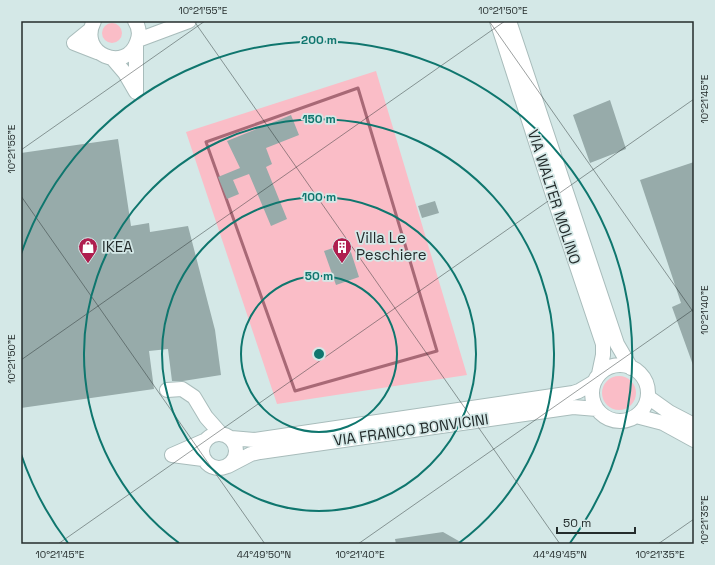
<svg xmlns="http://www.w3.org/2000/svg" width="715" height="565" viewBox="0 0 715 565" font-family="'Space Grotesk',sans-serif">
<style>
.green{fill:#fabdc7}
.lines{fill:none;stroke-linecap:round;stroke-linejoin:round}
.stream{stroke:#a86976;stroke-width:3}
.building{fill:#97abaa}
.minor-casing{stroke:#a8bcbb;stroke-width:16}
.minor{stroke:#fff;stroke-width:14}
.ticks{fill:none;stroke:#242c2c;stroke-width:1;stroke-opacity:0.45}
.ring{fill:none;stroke:#0f766e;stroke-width:2}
.labels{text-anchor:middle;stroke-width:3.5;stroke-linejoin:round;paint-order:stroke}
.street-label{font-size:15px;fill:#242c2c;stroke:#d4e8e7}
.poi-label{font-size:15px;fill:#242c2c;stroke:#d4e8e7;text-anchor:start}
.centre{fill:#0f766e;stroke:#d4e8e7;stroke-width:2}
.ring-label{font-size:12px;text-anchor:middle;font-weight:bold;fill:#0f766e;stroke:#d4e8e7;stroke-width:3.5;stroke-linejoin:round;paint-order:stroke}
.neatline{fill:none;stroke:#242c2c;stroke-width:1.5}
.ticks-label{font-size:10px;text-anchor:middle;fill:#242c2c}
</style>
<rect width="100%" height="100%" fill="#d4e8e7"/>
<path class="green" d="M102 33a10 10 0 1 1 20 0a10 10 0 1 1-20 0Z
M 376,71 L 467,375 L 277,404 L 186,132 Z
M602 393a17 17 0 1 1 34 0a17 17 0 1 1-34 0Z"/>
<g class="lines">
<path class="stream" d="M 358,88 L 437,351 L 295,391 L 206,142 Z"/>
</g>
<path class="building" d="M 610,100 L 626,149 L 590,163 L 573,115 Z
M 291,115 L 299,135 L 266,148 L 272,164 L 266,167 L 287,219 L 271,226 L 249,174 L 233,180 L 239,194 L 227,199 L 218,177 L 240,168 L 227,141 Z
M 118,139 L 131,226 L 149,223 L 150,232 L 188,226 L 215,330 L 221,375 L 183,381 L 172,381 L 168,349 L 149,351 L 154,389 L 21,408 L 21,153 Z
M 694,162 L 694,365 L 693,365 L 672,307 L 681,303 L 640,180 Z
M 435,201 L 439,213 L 422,218 L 418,206 Z
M 348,243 L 359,277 L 336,285 L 324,251 Z
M 443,532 L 464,544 L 396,544 L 395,539 Z"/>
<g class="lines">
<defs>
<path id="minor" d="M 94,21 C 77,54 126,74 137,42 C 140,35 139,27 135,21
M 497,21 L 553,195 L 603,344 L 603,355 L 599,374
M 509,21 L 617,344 L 631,368
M 90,30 L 74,43 L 97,52
M 138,40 L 189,21
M 113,59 L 125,73 L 136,92 L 136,46
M592 393a28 28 0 1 1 56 0a28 28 0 1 1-56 0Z
M 167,390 L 182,389 L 194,397 L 206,417 L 221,434
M 648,397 L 669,412 L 694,425
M 636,416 L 663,423 L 694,440
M202 451a17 17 0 1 1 34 0a17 17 0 1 1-34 0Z
M 231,438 L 254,440 L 573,393 L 579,391 L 594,382
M 203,459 L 172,455 L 204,441
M 228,466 L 251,454 L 260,452 L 573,407 L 597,409"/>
</defs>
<use href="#minor" class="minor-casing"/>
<use href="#minor" class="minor"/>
</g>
<path class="ticks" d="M 194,21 L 560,544M 489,21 L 694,313M 21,150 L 205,21M 21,196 L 265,544M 21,360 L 505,21M 58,544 L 694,99M 358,544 L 694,309M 658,544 L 694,519"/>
<g class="ring">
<circle cx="319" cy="354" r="78"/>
<circle cx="319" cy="354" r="157"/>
<path d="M179 543A235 235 0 1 1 459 543"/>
<path d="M68 543A314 314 0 0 1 21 454M21 254A314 314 0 1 1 570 543"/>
</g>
<defs>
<symbol id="shop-pin" viewBox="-11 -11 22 30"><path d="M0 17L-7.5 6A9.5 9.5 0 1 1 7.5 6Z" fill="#af1e4f" stroke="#d4e8e7"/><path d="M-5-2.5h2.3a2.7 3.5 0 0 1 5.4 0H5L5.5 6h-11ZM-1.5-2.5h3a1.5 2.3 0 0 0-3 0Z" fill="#fff"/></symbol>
<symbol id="building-pin" viewBox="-11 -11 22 30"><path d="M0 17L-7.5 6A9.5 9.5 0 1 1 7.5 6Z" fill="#af1e4f" stroke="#d4e8e7"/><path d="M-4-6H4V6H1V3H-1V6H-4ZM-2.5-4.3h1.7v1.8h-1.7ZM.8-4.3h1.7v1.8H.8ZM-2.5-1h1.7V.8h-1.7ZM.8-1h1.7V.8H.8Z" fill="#fff"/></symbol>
</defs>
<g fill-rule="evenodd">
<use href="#shop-pin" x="77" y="236" width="22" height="30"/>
<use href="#building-pin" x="331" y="236" width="22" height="30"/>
</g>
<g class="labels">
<g class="street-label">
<text transform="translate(554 197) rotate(72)" y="5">VIA WALTER MOLINO</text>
<text transform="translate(411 430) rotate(-8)" y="5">VIA FRANCO BONVICINI</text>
</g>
<g class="poi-label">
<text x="356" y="243">Villa Le<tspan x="356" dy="17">Peschiere</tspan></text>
<text x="102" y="252">IKEA</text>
</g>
</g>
<circle cx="319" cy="354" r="6" class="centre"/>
<g class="ring-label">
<text x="319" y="44">200 m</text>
<text x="319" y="123">150 m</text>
<text x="319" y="201">100 m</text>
<text x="319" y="280">50 m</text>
</g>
<rect width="715" height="565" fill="none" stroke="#d4e8e7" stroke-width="44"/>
<path d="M557 527v6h78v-6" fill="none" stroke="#242c2c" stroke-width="2"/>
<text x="563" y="527" font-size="12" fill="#242c2c" stroke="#d4e8e7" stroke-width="3" paint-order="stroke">50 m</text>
<rect x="22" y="22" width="671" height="521" class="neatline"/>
<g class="ticks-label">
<text x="203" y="14">10°21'55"E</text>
<text x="503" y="14">10°21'50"E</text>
<text transform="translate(704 99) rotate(-90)" y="4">10°21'45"E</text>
<text transform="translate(11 149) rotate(-90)" y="4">10°21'55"E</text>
<text transform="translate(704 310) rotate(-90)" y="4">10°21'40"E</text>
<text transform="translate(11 359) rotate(-90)" y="4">10°21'50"E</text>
<text transform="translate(704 520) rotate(-90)" y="4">10°21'35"E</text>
<text x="60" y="558">10°21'45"E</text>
<text x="264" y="558">44°49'50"N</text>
<text x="360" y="558">10°21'40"E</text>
<text x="560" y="558">44°49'45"N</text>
<text x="660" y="558">10°21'35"E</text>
</g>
</svg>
